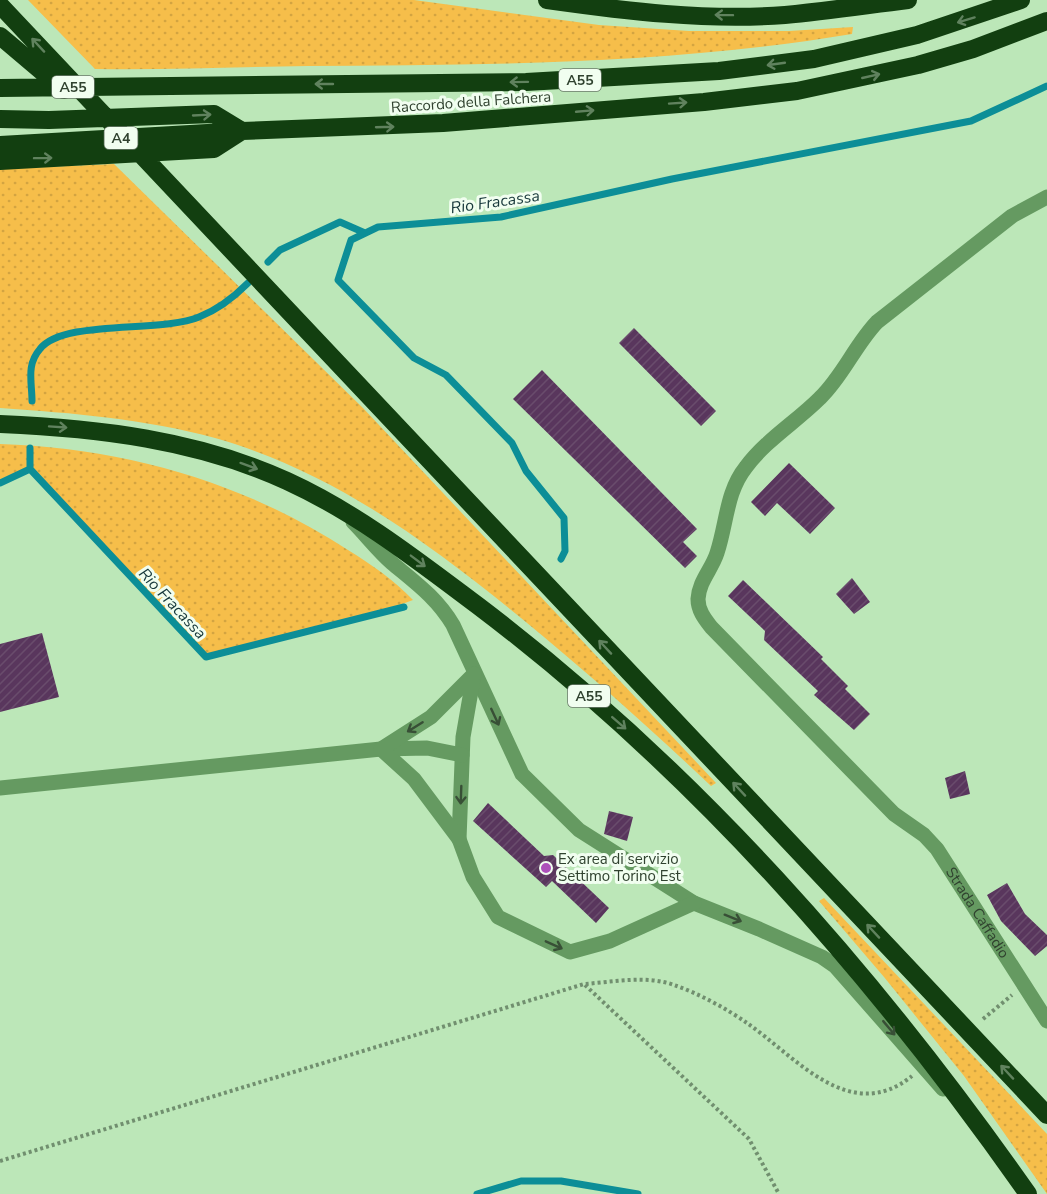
<svg xmlns="http://www.w3.org/2000/svg" width="1047" height="1194" viewBox="0 0 1047 1194" font-family="'Nunito Sans',sans-serif">
<style>
.grass{fill:url(#grass-dots)}
.lines{fill:none;stroke-linecap:round;stroke-linejoin:round}
.stream{stroke:#0c8e97;stroke-width:7}
.building{fill:url(#building-hatch)}
.path{stroke:#718f6f;stroke-width:4;stroke-dasharray:3 3;stroke-linecap:butt}
.minor{stroke:#659a61;stroke-width:15}
.highway{stroke:#123f10;stroke-width:18}
.oneway{stroke:#60825e}
.oneway2{stroke:#384f36}
.poi-dot{fill:#ad50ba;stroke:#f1fef0;stroke-width:2}
.labels{text-anchor:middle;stroke-width:6;stroke-linejoin:round;paint-order:stroke}
.shield{fill:#f1fef0;stroke:#6a7a69;stroke-width:1.5}
.shield-label{font-size:14px;font-weight:bold;fill:#30422f}
.street-label{font-size:15px;fill:#30422f;stroke:#f1fef0}
.poi-label{font-size:15px;fill:#30422f;stroke:#f1fef0;text-anchor:start}
.water-label{font-size:16px;font-style:italic;fill:#16373a;stroke:#f1fef0}
</style>
<defs>
<pattern id="grass-dots" width="8" height="8" patternUnits="userSpaceOnUse" patternTransform="scale(1.5)"><rect width="8" height="8" fill="#f6be4a"/><path d="M2 2h.1M6 6h.1" fill="none" stroke="#d3a441" stroke-width="1.8" stroke-linecap="round"/></pattern>
<pattern id="building-hatch" width="6" height="6" patternUnits="userSpaceOnUse" patternTransform="scale(1.5)"><rect width="6" height="6" fill="#59365d"/><path d="M-1 1l2-2M0 6l6-6M5 7l2-2" fill="none" stroke="#694c6c"/></pattern>
</defs>
<rect width="100%" height="100%" fill="#bce7b8"/>
<path class="grass" d="M 28,0 L 414,0 L 599,25 L 689,31 L 789,31 L 853,27 L 852,34 C 672,64 491,65 308,66 C 237,67 166,70 95,69 Z
M 114,164 L 363,408 L 716,783 L 711,786 C 650,728 587,672 521,618 C 429,543 332,471 215,438 C 145,419 73,413 0,408 L 0,169 Z
M 0,444 C 124,448 244,482 348,550 C 372,565 393,579 413,600 L 386,610 L 206,654 L 33,468 L 27,467 L 0,482 Z
M 824,898 L 1047,1134 L 1047,1194 L 964,1076 L 884,977 L 819,901 Z"/>
<g class="lines">
<path class="stream" d="M 268,262 L 280,250 L 340,222 L 365,233
M 32,401 C 32,382 26,365 40,349 C 63,319 161,333 199,317 C 217,310 235,296 248,283
M 30,469 L 206,657 L 404,607
M 0,483 L 30,469 L 30,448
M 561,559 L 565,551 L 564,518 L 526,471 L 512,443 L 446,375 L 414,358 L 338,280 L 351,240 L 378,227 L 501,217 L 672,179 L 971,121 L 1047,86
M 477,1194 L 521,1181 L 561,1181 L 638,1194"/>
</g>
<path class="building" d="M 634,328 L 716,411 L 701,426 L 619,343 Z
M 542,370 L 697,529 L 683,542 L 697,556 L 685,568 L 513,399 Z
M 789,463 L 835,508 L 810,534 L 777,503 L 765,516 L 751,502 Z
M 852,578 L 870,602 L 854,614 L 836,594 Z
M 743,580 L 823,657 L 821,659 L 848,686 L 845,689 L 870,714 L 854,730 L 814,695 L 818,691 L 764,640 L 765,631 L 728,596 Z
M 42,633 L 59,697 L 0,712 L 0,644 Z
M 965,771 L 970,794 L 950,799 L 945,778 Z
M 488,803 L 544,856 L 553,855 L 609,908 L 596,923 L 552,881 L 546,887 L 473,821 Z
M 609,811 L 633,817 L 627,841 L 604,834 Z
M 1007,883 L 1025,914 L 1047,935 L 1047,946 L 1035,956 L 1001,921 L 987,895 Z"/>
<g class="lines">
<path class="path" d="M 585,985 L 749,1139 L 779,1194
M 983,1019 L 1012,995
M 0,1161 L 584,984 C 613,982 647,975 674,985 C 698,993 727,1009 747,1023 C 796,1057 850,1126 912,1076"/>
<g class="minor">
<path id="s1" d="M 1047,197 L 1012,216 L 877,322 C 855,345 843,376 820,398 C 796,422 766,440 746,467 C 726,492 727,523 717,553 C 712,569 699,581 698,599 C 698,610 704,618 711,627 L 894,814 L 924,835 L 937,849 L 1047,1021"/>
<path d="M 353,522 C 366,535 378,551 392,563 C 416,583 437,598 453,625 L 522,774 L 579,830 L 694,903 L 759,929 L 822,957 L 835,966 L 943,1089"/>
<path d="M 474,674 L 463,737 L 459,839 L 473,877 L 498,917 L 570,952 L 610,941 L 694,903"/>
<path d="M 0,788 L 381,749 L 427,748 L 462,755"/>
<path d="M 459,839 L 414,779 L 381,749 L 431,717 L 474,674"/>
</g>
<path class="highway" d="M 547,0 C 625,11 706,21 785,15 C 826,11 867,5 908,0
M 0,5 L 1047,1115
M 0,36 L 64,90
M 0,88 L 526,82 L 719,71 L 814,59 L 917,35 L 1021,0
M 0,119 L 49,120 L 214,114 L 242,131
M 0,145 L 242,131 L 443,123 L 704,102 L 797,91 L 918,65 L 973,49 L 1047,21
M 0,161 L 214,149 L 242,131
M 0,424 C 97,428 198,440 287,481 C 357,513 417,560 477,605 C 694,769 873,973 1028,1194"/>
</g>
<defs><path id="oneway-shaft" d="M-6 0H5M1.5-3L5.5 0L1.5 3" fill="none" stroke-width="1.6" stroke-linecap="round" stroke-linejoin="round" transform="scale(1.5)"/></defs>
<g class="oneway">
<use href="#oneway-shaft" transform="translate(724 15) rotate(-179)"/>
<use href="#oneway-shaft" transform="translate(966 20) rotate(163)"/>
<use href="#oneway-shaft" transform="translate(38 45) rotate(-133)"/>
<use href="#oneway-shaft" transform="translate(776 64) rotate(172)"/>
<use href="#oneway-shaft" transform="translate(871 76) rotate(-13)"/>
<use href="#oneway-shaft" transform="translate(519 82) rotate(179)"/>
<use href="#oneway-shaft" transform="translate(324 84) rotate(180)"/>
<use href="#oneway-shaft" transform="translate(678 103) rotate(-4)"/>
<use href="#oneway-shaft" transform="translate(585 111) rotate(-5)"/>
<use href="#oneway-shaft" transform="translate(202 115) rotate(-3)"/>
<use href="#oneway-shaft" transform="translate(385 127) rotate(-2)"/>
<use href="#oneway-shaft" transform="translate(43 158) rotate(-1)"/>
<use href="#oneway-shaft" transform="translate(58 427) rotate(4)"/>
<use href="#oneway-shaft" transform="translate(249 466) rotate(20)"/>
<use href="#oneway-shaft" transform="translate(418 561) rotate(37)"/>
<use href="#oneway-shaft" transform="translate(605 647) rotate(-133)"/>
<use href="#oneway-shaft" transform="translate(619 723) rotate(41)"/>
<use href="#oneway-shaft" transform="translate(739 789) rotate(-133)"/>
<use href="#oneway-shaft" transform="translate(873 931) rotate(-133)"/>
<use href="#oneway-shaft" transform="translate(1007 1072) rotate(-133)"/>
</g>
<g class="oneway2">
<use href="#oneway-shaft" transform="translate(495 717) rotate(65)"/>
<use href="#oneway-shaft" transform="translate(415 727) rotate(148)"/>
<use href="#oneway-shaft" transform="translate(461 795) rotate(92)"/>
<use href="#oneway-shaft" transform="translate(733 918) rotate(22)"/>
<use href="#oneway-shaft" transform="translate(554 945) rotate(24)"/>
<use href="#oneway-shaft" transform="translate(889 1028) rotate(50)"/>
</g>
<circle class="poi-dot" cx="546" cy="868" r="6"/>
<g class="labels">
<g class="shield">
<rect x="559" y="69" width="42" height="22" rx="4.5"/>
<rect x="52" y="76" width="42" height="22" rx="4.5"/>
<rect x="104.5" y="127" width="33" height="22" rx="4.5"/>
<rect x="568" y="685" width="42" height="22" rx="4.5"/>
</g>
<g class="shield-label">
<text x="580" y="85">A55</text>
<text x="73" y="92">A55</text>
<text x="121" y="143">A4</text>
<text x="589" y="701">A55</text>
</g>
<g class="street-label">
<text transform="translate(471 102) rotate(-4)" y="5">Raccordo della Falchera</text>
<text dy="5" stroke="none"><textPath href="#s1" startOffset="974">Strada Caffadio</textPath></text>
</g>
<g class="poi-label">
<text x="558" y="864">Ex area di servizio<tspan x="558" dy="17">Settimo Torino Est</tspan></text>
</g>
<g class="water-label">
<text transform="translate(495 201) rotate(-8)" y="6">Rio Fracassa</text>
<text transform="translate(173 603) rotate(47)" y="6">Rio Fracassa</text>
</g>
</g>
</svg>
